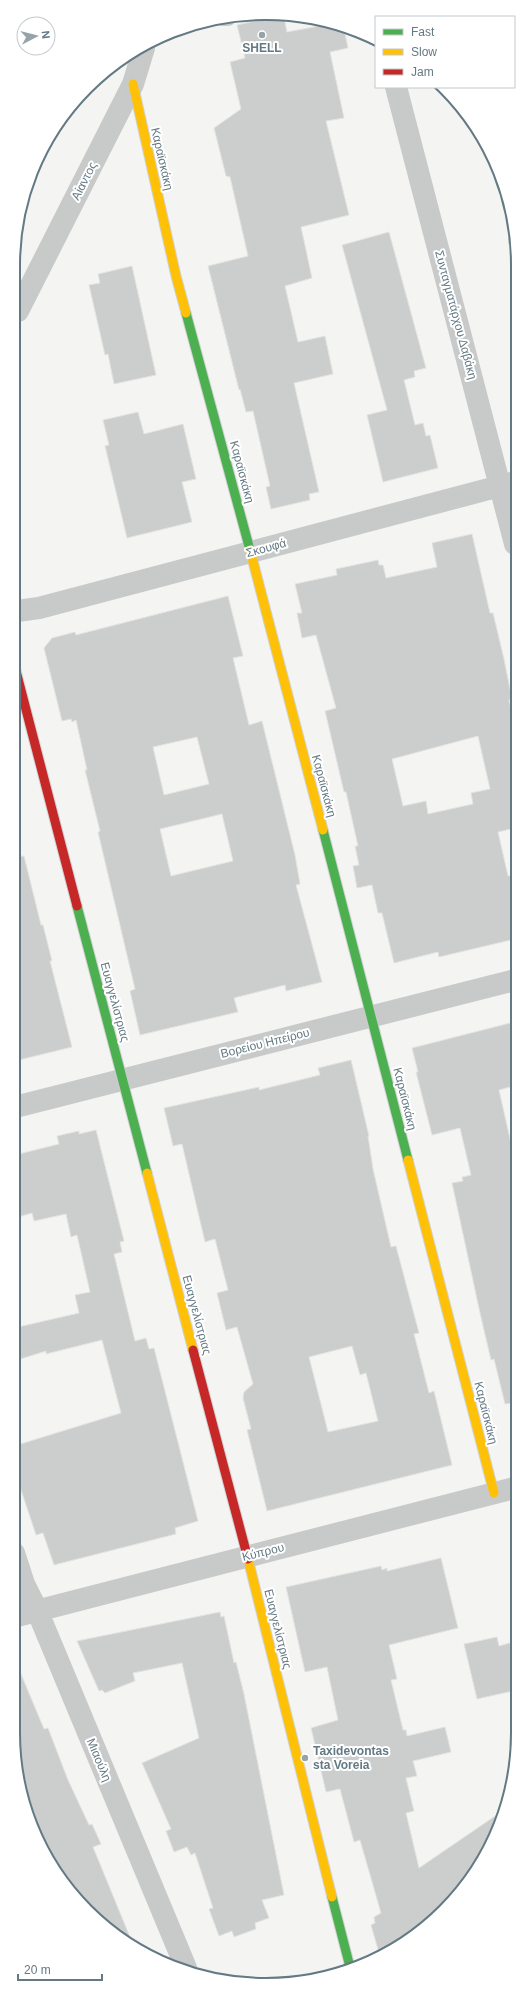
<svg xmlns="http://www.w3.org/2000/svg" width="531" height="1998" viewBox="0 0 531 1998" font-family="Helvetica,sans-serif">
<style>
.building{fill:#cccecd;stroke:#e3e3e2;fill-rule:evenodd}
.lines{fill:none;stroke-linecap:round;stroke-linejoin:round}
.fast-casing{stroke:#d0d2d2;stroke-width:11}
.slow-casing{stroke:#d0d2d2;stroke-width:11}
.jam-casing{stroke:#d0d2d2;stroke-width:11}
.lane{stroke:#c8caca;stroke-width:16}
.street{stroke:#c8caca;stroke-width:22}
.fast{stroke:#4caf50;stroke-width:9}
.slow{stroke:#ffc107;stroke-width:9}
.jam{stroke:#c62828;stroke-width:9}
.poi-dot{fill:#96a4aa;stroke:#fff;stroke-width:1.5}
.labels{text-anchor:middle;stroke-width:4;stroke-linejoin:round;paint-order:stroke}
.poi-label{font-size:12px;font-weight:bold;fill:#637983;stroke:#fff}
.street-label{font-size:12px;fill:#637983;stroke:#fff}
.rim{fill:none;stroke:#637983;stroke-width:2}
</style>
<rect width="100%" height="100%" fill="#f4f4f2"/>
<path class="building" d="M 269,18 L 284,18 L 287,32 L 330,24 L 344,29 L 348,48 L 330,52 L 344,118 L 326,121 L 349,215 L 301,227 L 312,278 L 285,286 L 298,342 L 325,336 L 333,374 L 294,383 L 319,492 L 309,494 L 310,500 L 271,509 L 266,487 L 270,486 L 253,411 L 246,412 L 240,389 L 239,390 L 208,266 L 248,256 L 230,177 L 226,176 L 214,128 L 241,109 L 230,62 L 245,58 L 237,25 Z
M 389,232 L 426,368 L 414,371 L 415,377 L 404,380 L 415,425 L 423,423 L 426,436 L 430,435 L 438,468 L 383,482 L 367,415 L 387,410 L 342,245 Z
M 132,266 L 156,375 L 114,384 L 108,354 L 105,355 L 89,285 L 100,283 L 98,274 Z
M 138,412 L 144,434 L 183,424 L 196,479 L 182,482 L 192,522 L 127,538 L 105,446 L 109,445 L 103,420 Z
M 472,534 L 490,613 L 493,613 L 504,659 L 512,699 L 509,700 L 515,727 L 515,828 L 498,832 L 508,876 L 511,875 L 515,890 L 515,939 L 439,957 L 438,952 L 394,963 L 382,913 L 378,913 L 372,885 L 357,888 L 353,866 L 359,865 L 355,846 L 358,846 L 346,792 L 344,792 L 325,711 L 336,708 L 316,635 L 302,638 L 297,613 L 302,613 L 295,584 L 337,575 L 336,569 L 378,560 L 379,565 L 383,565 L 386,578 L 437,567 L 432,543 ZM 478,736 L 490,789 L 471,793 L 473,804 L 428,814 L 426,801 L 403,806 L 392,759 Z
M 228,596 L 243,656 L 233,658 L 249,725 L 262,721 L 295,855 L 300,884 L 296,885 L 322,982 L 286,991 L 285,985 L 234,998 L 238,1012 L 140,1035 L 130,991 L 135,989 L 98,832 L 100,831 L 85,770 L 87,770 L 76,720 L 72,722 L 71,719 L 62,721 L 44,648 L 52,638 L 75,632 L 76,635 ZM 197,737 L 209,784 L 164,795 L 153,747 ZM 222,814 L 233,861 L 171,876 L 160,829 Z
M 24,856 L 41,925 L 43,925 L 52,961 L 50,961 L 72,1047 L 15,1061 L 16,857 Z
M 514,1022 L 514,1086 L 499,1090 L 511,1143 L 514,1142 L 514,1403 L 505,1404 L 494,1359 L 491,1360 L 480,1313 L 452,1183 L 463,1181 L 462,1177 L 471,1175 L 460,1128 L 432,1135 L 416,1072 L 418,1072 L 412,1048 Z
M 351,1060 L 369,1136 L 368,1136 L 373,1169 L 391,1247 L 396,1246 L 419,1333 L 414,1334 L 429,1393 L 434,1391 L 452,1465 L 267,1511 L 247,1430 L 251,1429 L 243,1398 L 244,1392 L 253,1384 L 237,1327 L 226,1330 L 217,1293 L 228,1290 L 215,1239 L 205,1242 L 182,1144 L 173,1146 L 164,1108 L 259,1087 L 259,1090 L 320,1075 L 318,1068 ZM 352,1346 L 360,1375 L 366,1373 L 378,1421 L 328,1432 L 309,1357 Z
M 96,1130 L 124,1241 L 120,1242 L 122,1252 L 114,1254 L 135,1341 L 146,1338 L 149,1349 L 154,1348 L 198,1521 L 175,1528 L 176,1534 L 54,1565 L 43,1533 L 36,1535 L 14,1469 L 14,1446 L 121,1413 L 102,1340 L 46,1354 L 46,1351 L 14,1361 L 14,1328 L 79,1313 L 75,1295 L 90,1292 L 77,1235 L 71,1237 L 66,1214 L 34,1221 L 32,1213 L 15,1218 L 15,1155 L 59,1144 L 57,1136 L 79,1131 L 79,1134 Z
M 441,1558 L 458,1628 L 389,1645 L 397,1679 L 391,1680 L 403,1730 L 406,1730 L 407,1736 L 445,1727 L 451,1752 L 413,1761 L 417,1776 L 406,1778 L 414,1811 L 406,1813 L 419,1868 L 501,1812 L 476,1873 L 419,1933 L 379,1953 L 371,1925 L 375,1923 L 374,1917 L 381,1913 L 360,1840 L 354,1842 L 340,1789 L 326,1792 L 311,1728 L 338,1720 L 327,1667 L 305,1672 L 286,1587 L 381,1566 L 382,1570 L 387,1568 L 387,1571 Z
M 220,1612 L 221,1617 L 224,1616 L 234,1663 L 236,1662 L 244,1694 L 284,1895 L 262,1900 L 269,1918 L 255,1923 L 256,1929 L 234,1937 L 232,1931 L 219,1936 L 209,1909 L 213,1908 L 195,1853 L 191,1855 L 187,1847 L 174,1852 L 166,1831 L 171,1829 L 142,1763 L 199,1738 L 182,1663 L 133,1673 L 135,1681 L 105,1693 L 102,1690 L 99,1691 L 77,1641 Z
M 497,1637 L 499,1646 L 513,1642 L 513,1691 L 477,1699 L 464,1644 Z
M 13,1655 L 44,1729 L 48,1728 L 68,1780 L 89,1825 L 92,1824 L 101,1844 L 93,1847 L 132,1942 L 76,1899 L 32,1829 L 13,1732 Z"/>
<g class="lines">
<defs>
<path id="fast" d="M 186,313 L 250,550
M 323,830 L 408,1160
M 77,906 L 147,1173
M 332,1897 L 350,1967"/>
<path id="slow" d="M 133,84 L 176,276 L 186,313
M 250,550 L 323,830
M 408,1160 L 494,1493
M 147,1173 L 193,1350
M 248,1559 L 332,1897"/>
<path id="jam" d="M 16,671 L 77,906
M 193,1350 L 248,1559"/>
</defs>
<use href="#fast" class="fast-casing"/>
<use href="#slow" class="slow-casing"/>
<use href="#jam" class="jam-casing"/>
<path class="lane" d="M 223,18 L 228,18"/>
<path class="street" d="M 396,87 L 515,544
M 18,311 L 133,84 L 144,48
M 17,611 L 39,608 L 515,482
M 15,1107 L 515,980
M 14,1553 L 24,1584 L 37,1610 L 186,1968
M 13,1617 L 514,1488"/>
<use href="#fast" class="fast"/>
<use href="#slow" class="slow"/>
<use href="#jam" class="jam"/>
</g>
<g class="poi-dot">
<circle cx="262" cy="35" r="4"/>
<circle cx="305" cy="1758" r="4"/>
</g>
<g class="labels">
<g class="poi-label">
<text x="262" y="52">SHELL</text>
<text x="313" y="1755" text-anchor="start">Taxidevontas<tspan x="313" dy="14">sta Voreia</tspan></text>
</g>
<g class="street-label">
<text transform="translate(162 159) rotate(77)" y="4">Καραϊσκάκη</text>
<text transform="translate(84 181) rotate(-63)" y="4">Αίαντος</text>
<text transform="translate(456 315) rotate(75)" y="4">Συνταγματάρχου Δαβάκη</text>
<text transform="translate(242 472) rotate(75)" y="4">Καραϊσκάκη</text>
<text transform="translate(266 548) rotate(-15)" y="4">Σκουφά</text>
<text transform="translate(324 786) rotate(75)" y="4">Καραϊσκάκη</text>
<text transform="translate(115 1002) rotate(75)" y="4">Ευαγγελίστριας</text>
<text transform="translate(265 1043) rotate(-14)" y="4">Βορείου Ηπείρου</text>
<text transform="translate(405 1099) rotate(76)" y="4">Καραϊσκάκη</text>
<text transform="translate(197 1315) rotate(75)" y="4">Ευαγγελίστριας</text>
<text transform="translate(486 1413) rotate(76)" y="4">Καραϊσκάκη</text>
<text transform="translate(263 1552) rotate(-14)" y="4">Κύπρου</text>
<text transform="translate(278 1629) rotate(76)" y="4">Ευαγγελίστριας</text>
<text transform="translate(99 1760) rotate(67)" y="4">Μιαούλη</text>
</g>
</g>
<path d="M0 0H531V1998H0ZM265 20H266A245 245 0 0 1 511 265V1733A245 245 0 0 1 266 1978H265A245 245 0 0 1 20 1733V265A245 245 0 0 1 265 20Z" fill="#fff" fill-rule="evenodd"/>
<path class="rim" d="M265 20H266A245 245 0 0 1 511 265V1733A245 245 0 0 1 266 1978H265A245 245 0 0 1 20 1733V265A245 245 0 0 1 265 20Z"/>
<rect x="375" y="16" width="140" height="72" fill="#ffffff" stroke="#c1c9cd"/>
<rect x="383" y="29" width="20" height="6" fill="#4caf50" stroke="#c1c9cd"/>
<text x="411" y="36" font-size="12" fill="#637983">Fast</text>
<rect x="383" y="49" width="20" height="6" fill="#ffc107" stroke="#c1c9cd"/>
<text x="411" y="56" font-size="12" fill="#637983">Slow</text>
<rect x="383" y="69" width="20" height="6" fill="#c62828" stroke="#c1c9cd"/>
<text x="411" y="76" font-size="12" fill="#637983">Jam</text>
<g transform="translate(36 36) rotate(83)"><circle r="19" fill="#ffffff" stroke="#c1c9cd"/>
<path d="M0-3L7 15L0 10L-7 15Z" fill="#96a4aa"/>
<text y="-6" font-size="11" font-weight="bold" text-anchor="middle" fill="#637983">N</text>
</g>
<path d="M18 1974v6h84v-6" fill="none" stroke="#637983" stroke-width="2"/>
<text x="24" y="1974" font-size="12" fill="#637983" stroke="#ffffff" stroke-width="3" paint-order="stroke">20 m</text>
</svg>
